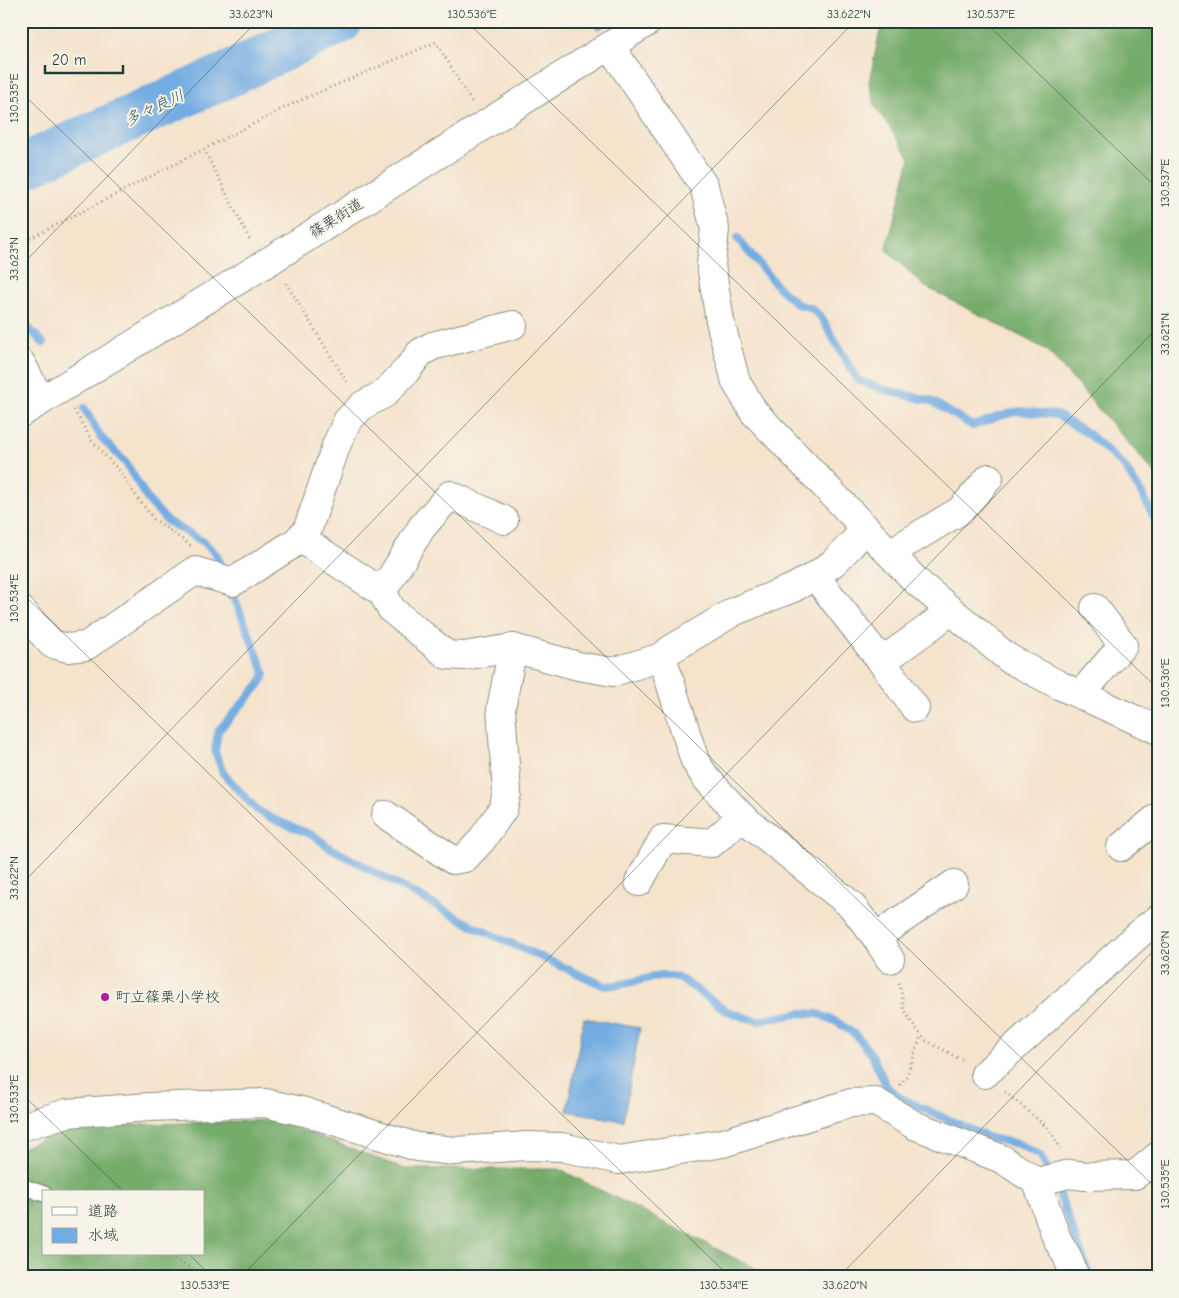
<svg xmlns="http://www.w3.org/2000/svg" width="1179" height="1298" viewBox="0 0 1179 1298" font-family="'Comic Neue','Klee One',sans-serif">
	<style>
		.forest { fill: #74ac6b; stroke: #4a7450; fill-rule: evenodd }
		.water { fill: #72ace2; stroke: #48748b }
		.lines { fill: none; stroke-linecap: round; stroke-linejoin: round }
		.stream { stroke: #72ace2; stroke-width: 8 }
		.river { stroke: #72ace2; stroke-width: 46 }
		.service-casing { stroke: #8a9080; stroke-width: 18 }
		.minor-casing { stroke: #8a9080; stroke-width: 30 }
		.secondary-casing { stroke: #8a9080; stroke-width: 30 }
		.primary-casing { stroke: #8a9080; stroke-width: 30 }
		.path { stroke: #8a9080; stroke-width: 3; stroke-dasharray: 1 4; stroke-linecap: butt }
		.service { stroke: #fff; stroke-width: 15 }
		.minor { stroke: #fff; stroke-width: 28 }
		.secondary { stroke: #fff; stroke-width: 28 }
		.primary { stroke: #fff; stroke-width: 28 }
		.ticks { fill: none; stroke: #1f3d34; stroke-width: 1; stroke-opacity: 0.45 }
		.poi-dot { fill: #b5179e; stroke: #f7f3e8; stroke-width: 2 }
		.labels { text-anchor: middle; stroke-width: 4; stroke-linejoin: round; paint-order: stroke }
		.street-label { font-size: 15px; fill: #1f3d34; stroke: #f7f3e8 }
		.poi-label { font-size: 15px; fill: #1f3d34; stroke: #f7f3e8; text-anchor: start }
		.water-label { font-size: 16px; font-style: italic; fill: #345960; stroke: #f7f3e8 }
		.neatline { fill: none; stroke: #1f3d34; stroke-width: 2 }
		.ticks-label { font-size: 12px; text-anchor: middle; fill: #1f3d34 }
	</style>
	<rect width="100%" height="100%" fill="#f7f3e8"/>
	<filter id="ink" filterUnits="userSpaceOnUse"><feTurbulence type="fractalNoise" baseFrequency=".02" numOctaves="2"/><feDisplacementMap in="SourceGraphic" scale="10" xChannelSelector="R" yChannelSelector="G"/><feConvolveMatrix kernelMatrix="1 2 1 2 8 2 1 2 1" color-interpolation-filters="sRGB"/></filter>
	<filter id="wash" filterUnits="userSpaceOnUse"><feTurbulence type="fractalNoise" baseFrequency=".0096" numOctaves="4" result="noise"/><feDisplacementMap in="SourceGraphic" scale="20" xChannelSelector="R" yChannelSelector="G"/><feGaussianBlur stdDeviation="1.12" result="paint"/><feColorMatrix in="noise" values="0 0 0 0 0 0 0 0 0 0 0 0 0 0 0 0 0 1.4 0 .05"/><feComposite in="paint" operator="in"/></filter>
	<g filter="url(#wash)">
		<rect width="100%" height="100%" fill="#f5e3cc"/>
		<g class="forest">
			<path d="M884 21H1158V477L1047 350 924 286 886 250 910 158 875 106 869 83 879 35Z"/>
			<path d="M275 1120 405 1169H559L772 1277H21V1148L57 1133 92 1126ZM44 1192H204V1254H44Z"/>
		</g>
		<path class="water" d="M584 1018 640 1028 623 1121 567 1111Z"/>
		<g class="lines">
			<g class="stream">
				<path d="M597 21 599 26"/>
				<path d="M737 238 778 287 797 304 811 308 821 317 857 379 881 389 931 401 973 426 997 417 1019 411 1057 415 1090 435 1124 466 1143 496 1158 525"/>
				<path d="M21 325H26L43 343"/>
				<path d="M84 408 101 437 126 463 148 500 167 521 204 542 217 555 223 572"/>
				<path d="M230 587 265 674 260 684 218 731 215 751 223 773 257 810 275 820 315 836 327 846 475 927 605 986 618 985 659 976H673L684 981 727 1011 747 1018 758 1021 802 1013 818 1014 837 1022 856 1035 872 1055 887 1087 902 1099 989 1138 1019 1144 1040 1155 1058 1190 1090 1277"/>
			</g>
			<path class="river" d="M21 167 232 73 340 21"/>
		</g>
	</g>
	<g filter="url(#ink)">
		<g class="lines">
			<defs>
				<path id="service" d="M21 1186 44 1194"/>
				<g id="minor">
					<path d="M610 46 704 186 715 229 711 265 720 321 736 382 754 412 917 582 1008 658 1061 686 1158 730"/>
					<path d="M866 528 850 546 833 563 815 576 793 588 735 611 670 650 662 657 695 761 706 778 741 816 851 905 876 937 954 884"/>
					<path d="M300 538 382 592 422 527 450 495 504 520"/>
					<path d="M890 553 961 510 989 478"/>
					<path d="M815 576 882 662C904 644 929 630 950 610"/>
					<path d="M382 592 392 610 447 655 464 656 513 648 578 666 613 672 662 657"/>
					<path d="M21 610 52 644 68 648 86 646 195 571 233 582 296 542 307 531 336 446 347 421 363 405 384 394 406 371 420 353 432 346 513 325"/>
					<path d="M882 662 915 708"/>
					<path d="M1081 694 1123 645 1095 608"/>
					<path d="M386 815 453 860 465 858 481 841 503 809 507 793 501 708 513 648"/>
					<path d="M1121 847 1158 817"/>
					<path d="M639 882 663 839 712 843 727 830 741 816"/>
					<path d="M876 937 890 959"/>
					<path d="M985 1074 1147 927 1158 919"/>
					<path d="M21 1127 67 1113 150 1107 265 1103 305 1112 417 1147 455 1151 526 1146 562 1147 619 1160 723 1143 851 1103 876 1102 914 1125 1002 1159 1037 1182 1057 1239 1067 1256 1075 1277"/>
					<path d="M1037 1182 1069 1174 1085 1176 1135 1175 1158 1156"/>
				</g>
				<path id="secondary" d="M21 413 263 265 649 21"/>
				<path id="primary" d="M21 363 41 401"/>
			</defs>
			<use href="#service" class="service-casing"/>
			<use href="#minor" class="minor-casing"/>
			<use href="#secondary" class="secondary-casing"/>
			<use href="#primary" class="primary-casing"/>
			<g class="path">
				<path d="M204 149 251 242"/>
				<path d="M21 243 292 104 436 42 472 103"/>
				<path d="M286 283 348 384"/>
				<path d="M74 410 92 441 121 473 138 499 154 519 191 546"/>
				<path d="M899 983 901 990 904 1010 912 1023 925 1040 964 1061"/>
				<path d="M900 1085 907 1075 921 1036"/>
				<path d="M1005 1092 1049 1129 1061 1149"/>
				<path d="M166 1254 206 1277"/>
			</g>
			<use href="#service" class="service"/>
			<use href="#minor" class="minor"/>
			<use href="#secondary" class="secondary"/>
			<use href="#primary" class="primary"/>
		</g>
	</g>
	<path class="ticks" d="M466 21 1158 689M984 21 1158 189M21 92 1158 1190M21 266 257 21M21 592 730 1277M21 885 855 21M21 1093 124 1192M189 1254 212 1277M241 1277 1158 327M839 1277 1158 946"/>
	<circle class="poi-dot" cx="105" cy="997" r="5"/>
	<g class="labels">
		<g class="street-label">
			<text transform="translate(336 218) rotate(-32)" y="5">篠栗街道</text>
		</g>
		<g class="poi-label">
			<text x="115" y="1002">町立篠栗小学校</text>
		</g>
		<g class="water-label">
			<text transform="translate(154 107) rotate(-25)" y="6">多々良川</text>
		</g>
	</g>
	<rect width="1179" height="1298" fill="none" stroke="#f7f3e8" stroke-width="55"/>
	<rect x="42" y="1190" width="162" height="65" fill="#f7f3e8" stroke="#a1aaa0"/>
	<rect x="52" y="1207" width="25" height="8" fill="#ffffff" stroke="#a1aaa0"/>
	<text x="88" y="1216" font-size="15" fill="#1f3d34">道路</text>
	<rect x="52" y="1228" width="25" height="15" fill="#72ace2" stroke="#a1aaa0"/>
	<text x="88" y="1240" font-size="15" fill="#1f3d34">水域</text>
	<path d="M45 65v8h78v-8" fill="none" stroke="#1f3d34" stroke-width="2.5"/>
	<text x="52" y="65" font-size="15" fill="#1f3d34" stroke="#f7f3e8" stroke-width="4" paint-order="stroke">20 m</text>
	<rect x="28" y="28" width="1124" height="1242" class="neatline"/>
	<g class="ticks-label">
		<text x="251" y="18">33.623°N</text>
		<text x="472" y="18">130.536°E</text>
		<text x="849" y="18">33.622°N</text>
		<text x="991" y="18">130.537°E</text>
		<text transform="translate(14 98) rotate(-90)" y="4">130.535°E</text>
		<text transform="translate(1165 183) rotate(-90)" y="4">130.537°E</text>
		<text transform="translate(14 259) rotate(-90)" y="4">33.623°N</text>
		<text transform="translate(1165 334) rotate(-90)" y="4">33.621°N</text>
		<text transform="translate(14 598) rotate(-90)" y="4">130.534°E</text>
		<text transform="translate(1165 683) rotate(-90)" y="4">130.536°E</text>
		<text transform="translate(14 878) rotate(-90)" y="4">33.622°N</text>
		<text transform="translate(1165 953) rotate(-90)" y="4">33.620°N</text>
		<text transform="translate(14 1099) rotate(-90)" y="4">130.533°E</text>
		<text transform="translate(1165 1184) rotate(-90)" y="4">130.535°E</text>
		<text x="205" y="1289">130.533°E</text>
		<text x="724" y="1289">130.534°E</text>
		<text x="845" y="1289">33.620°N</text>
	</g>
</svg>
